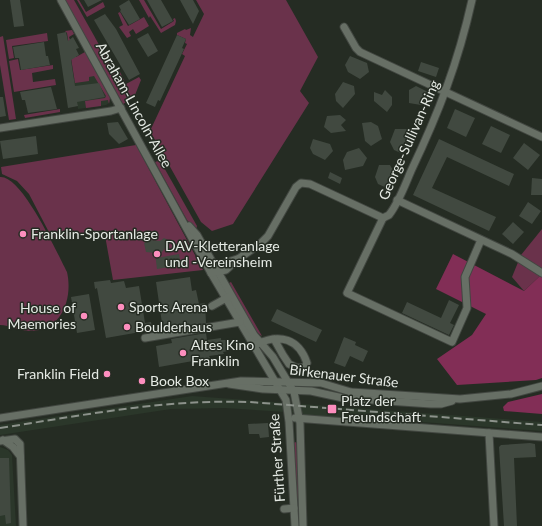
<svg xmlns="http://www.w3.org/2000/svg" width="542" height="526" viewBox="0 0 542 526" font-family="Lato,sans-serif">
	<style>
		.built { fill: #2b372a }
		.green { fill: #6a324b }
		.forest { fill: #822e56 }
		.building { fill: #414940 }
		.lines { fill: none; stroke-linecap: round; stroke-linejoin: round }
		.minor-casing { stroke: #424741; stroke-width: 9 }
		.minor { stroke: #676f65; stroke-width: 7 }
		.rail { stroke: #8c928b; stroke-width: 2; stroke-dasharray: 8 4; stroke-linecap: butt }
		.poi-dot { fill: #fd8ebe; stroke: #252c23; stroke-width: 1.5 }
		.labels { text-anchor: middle; stroke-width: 3; stroke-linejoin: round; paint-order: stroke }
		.street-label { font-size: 14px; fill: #e5eae4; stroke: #252c23 }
		.poi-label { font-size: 14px; fill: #e5eae4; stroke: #252c23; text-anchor: start }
	</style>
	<rect width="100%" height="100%" fill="#252c23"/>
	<g class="built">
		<path d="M85 52 110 102 106 105 78 109 73 79H75Z"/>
		<path d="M192 396 542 422V431L395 420 330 417 304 415 302 413 225 408 171 409 0 435V425Z"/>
		<path d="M0 447 8 450 12 455 16 526H0Z"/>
	</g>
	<g class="green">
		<path d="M65 0H74L130 100 123 104Z"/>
		<path d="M77 0H79L86 12 103 2 105 7 87 17Z"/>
		<path d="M139 0H144L161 29 174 21 173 19 175 18 176 21 175 25 161 33 150 16 149 18Z"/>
		<path d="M196 0H286L318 57 300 91 309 103 233 224 212 231 201 222 150 131 185 56 182 54 187 44 185 43 186 39 177 35V33L185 29 186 30 191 28 190 35 193 37 192 39 204 14Z"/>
		<path d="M120 12 128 26 144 17 149 26 136 34 133 29 129 32 131 36 127 38 119 27 123 25 118 13Z"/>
		<path d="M72 30 74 34 69 37 76 57 85 52 110 98 109 104 108 100 101 101V106L86 108 85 101 105 98 106 96 94 76 89 77V81L75 83 67 33 65 31Z"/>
		<path d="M47 33 48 41 12 46 14 58 9 59 6 40Z"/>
		<path d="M3 36 16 119 9 120 0 65V37Z"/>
		<path d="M18 59 20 70 53 65V69L32 73 33 82 55 79 56 85 14 92 9 61Z"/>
		<path d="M120 72 126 84 139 77 141 80 135 95 130 96 118 73Z"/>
		<path d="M60 109V112L25 118 24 115Z"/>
		<path d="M136 145 203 270 113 280 104 230 52 238 29 194 17 181 2 174 1 167Z"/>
		<path d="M158 161 162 164 197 226 196 230 187 220 155 162Z"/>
		<path d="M0 177C22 175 57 253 67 272 73 298 62 331 30 331 19 331 10 325 0 325Z"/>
		<path d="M542 229V274L524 291 512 277 521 255Z"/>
		<path d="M231 282 262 336C252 332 235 294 229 283Z"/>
		<path d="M295 442 297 443 301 526H297L293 444Z"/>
	</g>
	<g class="forest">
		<path d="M453 254 524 291 542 274V378L536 380 457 385 437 359 472 335 486 314 436 289Z"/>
		<path d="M542 394V414L504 411 503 407 508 402Z"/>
	</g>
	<g class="building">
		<path d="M10 0H20L24 26 14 27Z"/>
		<path d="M84 0H102L88 7Z"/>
		<path d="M129 0 140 19 129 25 120 11 121 10 119 6Z"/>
		<path d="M147 0H161L173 21 162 27Z"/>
		<path d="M180 0H193L199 11 193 24Z"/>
		<path d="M105 14 116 29 140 74 129 80 94 20Z"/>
		<path d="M66 32 68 41 73 37 79 48 76 49 79 55 71 60 75 86 99 83 105 97 77 102 78 106 68 108 57 34Z"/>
		<path d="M148 33 158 51 148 57 137 39Z"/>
		<path d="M177 35 186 39 182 48 184 49 160 101 158 100 155 107 146 103Z"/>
		<path d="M44 42 46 56H48L50 65 21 70 19 58H15L13 47Z"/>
		<path d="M350 56 367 63 369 72 360 79 348 72 345 65Z"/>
		<path d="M421 62 439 68 436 77 418 71Z"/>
		<path d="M343 82 354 86 355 94 343 108 336 101 335 94Z"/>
		<path d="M416 86 432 94 428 102 421 105 409 103V90Z"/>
		<path d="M51 87 57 109 28 113 25 100H22L20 92Z"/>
		<path d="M385 90 392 97V105L387 112 374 101V92L382 95Z"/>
		<path d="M0 97H3L6 116 0 117Z"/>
		<path d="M455 109 475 118 466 137 447 128Z"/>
		<path d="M340 115 346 120 341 125 346 131 331 133 324 127 327 116Z"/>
		<path d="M118 122 128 139 119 144 109 134 107 123Z"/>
		<path d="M371 122 378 126 382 139 371 146 365 141 362 123Z"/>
		<path d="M491 126 510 135 501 153 482 144Z"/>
		<path d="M395 129H408L411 137 403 154 394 150 390 142Z"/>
		<path d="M36 136 38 154 3 159 0 141Z"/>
		<path d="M313 139 330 144 333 151 325 160 313 154 310 148Z"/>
		<path d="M439 139 514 174 509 186 447 157 432 188 496 217 489 231 413 195Z"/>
		<path d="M524 143 540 155 528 170 513 158Z"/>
		<path d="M359 148 367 158 363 166 345 170 343 160 347 152Z"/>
		<path d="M379 165H390L394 172 387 188 378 184 375 177Z"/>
		<path d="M330 172 342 178 340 184 328 178Z"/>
		<path d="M532 178 542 179V195H531Z"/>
		<path d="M528 202 541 211 532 224 519 216Z"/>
		<path d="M513 222 524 232 513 244 502 234Z"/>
		<path d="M164 238 168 240 166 247 157 258 179 254 181 265 157 269 155 253 146 252 144 243 151 240 160 241Z"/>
		<path d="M190 277 192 291 196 290 199 304 205 303 206 323 163 330 156 282Z"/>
		<path d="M110 280 111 283 124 281 126 288 139 286 145 323 151 322 152 327 146 328V331L106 338 97 288 95 289 94 282Z"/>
		<path d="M89 294 95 330 77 333 71 297Z"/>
		<path d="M449 300 459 305 450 323 454 325 449 335 402 313 407 302 441 318Z"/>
		<path d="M277 309 322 330 316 342 271 321Z"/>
		<path d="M206 333 207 340 221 338V340H226L228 351 223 352 224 354 209 356 210 358 159 367 156 346 172 343 171 339Z"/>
		<path d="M344 337 356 342 355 345 368 351 363 362 350 356 345 367 334 363Z"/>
		<path d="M268 423 269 437 260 438 259 434H249L248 424Z"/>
		<path d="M530 443 535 444 536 457 514 458 517 526H504L499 447 501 445Z"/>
		<path d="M0 458H9L11 523 6 524 5 515 0 516Z"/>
	</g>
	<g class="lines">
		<defs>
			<g id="minor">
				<path d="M61 0 211 273 286 400 289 422 295 526"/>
				<path d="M344 27 356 48 360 52 542 137"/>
				<path d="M0 128 111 111 121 108"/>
				<path d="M397 200 512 254 542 273"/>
				<path d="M383 218 347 293 452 342 467 308 465 277 481 240"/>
				<path d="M189 226 197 235 254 335 273 357 294 392 300 423 303 526"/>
				<path d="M213 271 222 264 237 259"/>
				<path d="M211 273 226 270 238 259 260 244 268 236 296 187 301 183 310 184 383 218 389 215C399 202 405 185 411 171 439 112 458 63 472 0"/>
				<path d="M212 306 230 296"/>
				<path d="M145 338 240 322"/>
				<path d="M257 344C280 333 299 339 307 363L305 367 297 368 289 364 283 355 274 339"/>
				<path d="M229 384 263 389 311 391 343 398 431 404H441L452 401"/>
				<path d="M0 418 241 381 321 383 351 392 460 399 511 394 542 386"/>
				<path d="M295 418 542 437"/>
				<path d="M489 433 494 526"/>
				<path d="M3 440 13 447 20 456"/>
				<path d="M0 441 15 439 20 444 23 526"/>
				<path d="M284 509 294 508"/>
			</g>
		</defs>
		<use href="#minor" class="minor-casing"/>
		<use href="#minor" class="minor"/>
		<path class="rail" d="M0 428C85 415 164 399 250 402L542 425"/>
	</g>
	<g class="poi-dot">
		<circle cx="23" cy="234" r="4"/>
		<circle cx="157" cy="254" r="4"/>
		<circle cx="121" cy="307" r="4"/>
		<circle cx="84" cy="316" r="4"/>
		<circle cx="127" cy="327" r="4"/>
		<circle cx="183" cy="353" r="4"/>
		<circle cx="107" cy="374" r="4"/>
		<circle cx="142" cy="381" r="4"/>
		<rect x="327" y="404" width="10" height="10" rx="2"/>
	</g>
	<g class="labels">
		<g class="street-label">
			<text transform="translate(134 105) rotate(61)" y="5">Abraham-Lincoln-Allee</text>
			<text transform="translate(409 140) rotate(-66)" y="5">George-Sullivan-Ring</text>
			<text transform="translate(344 376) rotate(7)" y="5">Birkenauer Straße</text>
			<text transform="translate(277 458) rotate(-94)" y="5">Fürther Straße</text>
		</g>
		<g class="poi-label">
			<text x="31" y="239">Franklin-Sportanlage</text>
			<text x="165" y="251">DAV-Kletteranlage<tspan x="165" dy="16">und -Vereinsheim</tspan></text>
			<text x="129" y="312">Sports Arena</text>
			<text x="76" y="313" text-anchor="end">House of<tspan x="76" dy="16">Maemories</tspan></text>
			<text x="135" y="332">Boulderhaus</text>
			<text x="191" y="350">Altes Kino<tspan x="191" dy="16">Franklin</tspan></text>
			<text x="99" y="379" text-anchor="end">Franklin Field</text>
			<text x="150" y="386">Book Box</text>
			<text x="341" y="406">Platz der<tspan x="341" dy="16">Freundschaft</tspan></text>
		</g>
	</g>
</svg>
